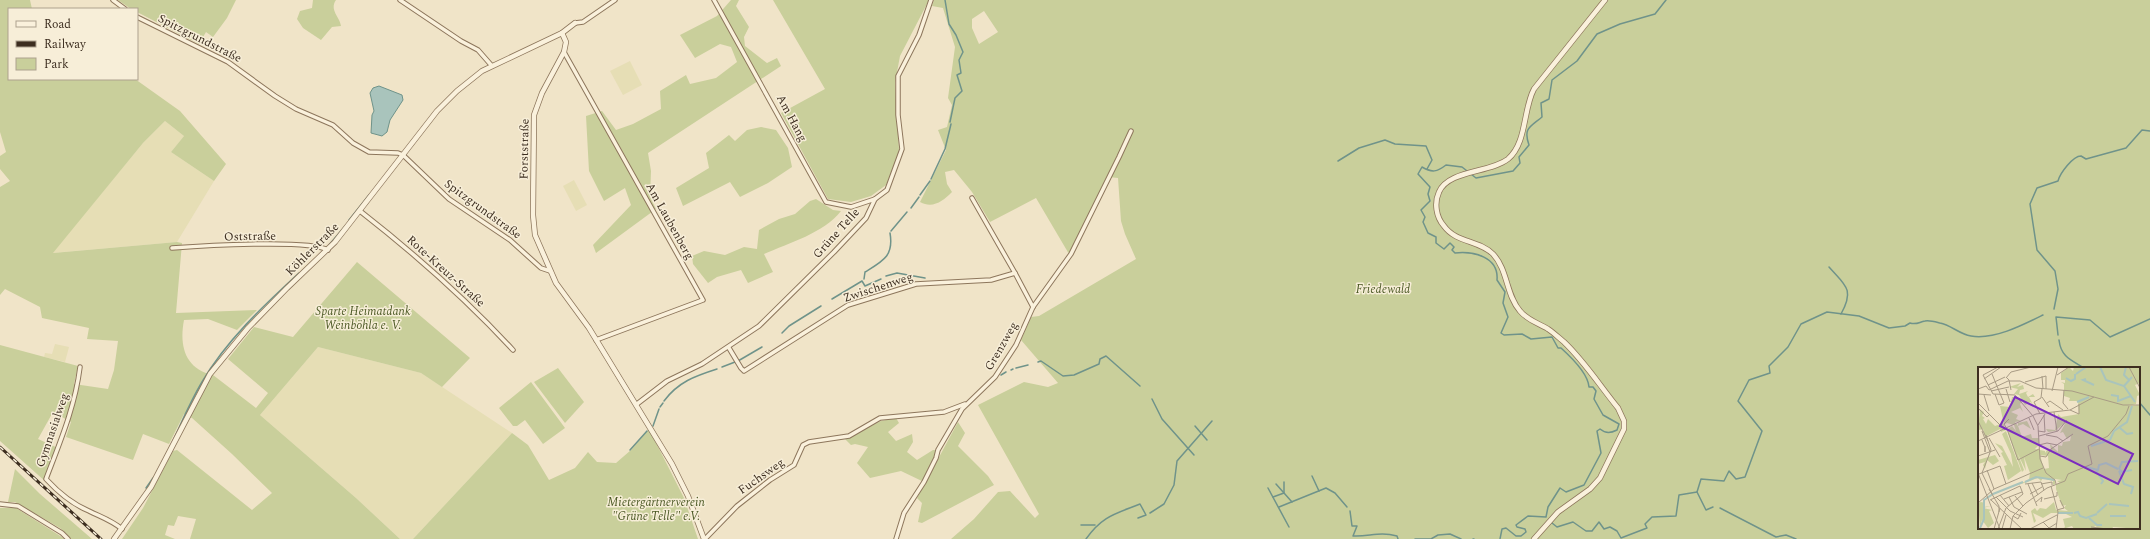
<svg xmlns="http://www.w3.org/2000/svg" width="2150" height="539" viewBox="0 0 2150 539" font-family="Spectral,serif">
	<style>
		.farmland { fill: #e6deb5 }
		.green { fill: #c9cf9b; fill-rule: evenodd }
		.water { fill: #a9c4bc; stroke: #6f938a }
		.lines { fill: none; stroke-linecap: round; stroke-linejoin: round }
		.stream { stroke: #6f938a; stroke-width: 1.5 }
		.minor-casing { stroke: #8d765c; stroke-width: 5.5 }
		.tertiary-casing { stroke: #8d765c; stroke-width: 6 }
		.minor { stroke: #faf1dc; stroke-width: 3.5 }
		.tertiary { stroke: #faf1dc; stroke-width: 4.5 }
		.rail-casing { stroke: #3d2e20; stroke-width: 3 }
		.rail { stroke: #f7eed8; stroke-width: 1.5; stroke-dasharray: 4.5; stroke-linecap: butt }
		.labels { text-anchor: middle; stroke-width: 3; stroke-linejoin: round; paint-order: stroke }
		.street-label { font-size: 12px; fill: #3d2e20; stroke: #f7eed8 }
		.park-label { font-size: 12px; font-style: italic; fill: #4d5a26; stroke: #f7eed8 }
		.inset-river { fill: none; stroke: #a9c4bc; stroke-width: 2 }
		.inset-road { fill: none; stroke: #a89b85; stroke-width: 1 }
		.view { fill: #7b2cbf; fill-opacity: 0.15; stroke: #7b2cbf; stroke-width: 2 }
		.inset-edge { fill: none; stroke: #3d2e20; stroke-width: 2 }
	</style>
	<rect width="100%" height="100%" fill="#f0e4c8"/>
	<g class="farmland">
		<path d="M630 61 642 85 623 95 610 71Z"/>
		<path d="M165 121 184 136 171 152 214 181 177 242 52 253 143 143Z"/>
		<path d="M574 180 587 205 576 211 563 186Z"/>
		<path d="M55 344 69 347 65 362 44 357 45 353 52 354Z"/>
		<path d="M318 347 421 373 512 433 413 539H400L356 498 260 415Z"/>
	</g>
	<g class="green">
		<path d="M0 0H30L32 9H9V79H135L180 111 226 164 214 181 171 152 184 136 165 121 143 143 53 253 177 242 182 243 176 313 257 310 237 330 208 319 184 320C179 346 185 369 213 375L256 408 268 393 228 359 254 327 293 337 357 262 470 358 442 387 421 373 318 347 260 415 356 498 400 539H190L196 519 178 516 174 526 168 525 165 535 175 539H122L143 508 173 451 177 450 252 510 272 493 232 454 192 418 184 414 169 444 143 434 133 460 66 437 71 422 53 412 38 439 60 449 46 482 0 441V345L78 366 74 384 108 389 114 370 118 341 87 339 89 328 42 318 40 307 5 289 0 295V187L10 181 0 169V156L6 152 0 132Z"/>
		<path d="M118 0H236L227 18 213 37 206 32 199 44 137 12V9H131Z"/>
		<path d="M313 0H336C329 10 340 17 341 26L332 27 321 40 303 28 297 19 300 11 312 8Z"/>
		<path d="M731 0H739L736 6 749 27 744 37 745 46 767 63 777 58 781 66 648 153 651 171 650 197 656 209 596 253 593 245 631 205 625 188 604 201 589 171 586 116 602 111 616 130 633 124 661 109 660 91 686 75 690 84 716 78 737 62 731 47 720 44 695 58 680 35 717 16Z"/>
		<path d="M773 0H929L900 56 895 83 899 149 897 160 886 185 871 196 851 202 828 199 781 113 825 89Z"/>
		<path d="M934 0H2150V539H951L974 519 998 492 1010 491 1035 518 1039 514 978 405 1024 382 1048 387 1058 383 1021 340 1031 317 1039 316 1136 259 1125 234 1121 221 1118 178 1108 177 1069 254 1036 198 990 222 972 192 954 170 945 172 947 184 952 192C943 201 933 209 920 202L946 150 938 130 947 127 952 105 948 98 955 47 943 8 932 6ZM984 11 998 32 979 44 972 28V19ZM1979 368H2139V528H1979Z"/>
		<path d="M761 127 776 130 788 148 792 167 768 183 740 197 730 182 683 206 676 188 709 168 706 153 729 135 735 141 747 130Z"/>
		<path d="M816 199 833 210 841 211C824 233 789 243 764 254L773 272 748 283 741 270 717 277 708 283 693 264 692 256 704 251 725 255 744 247 757 249 759 230 779 219 795 214 810 201Z"/>
		<path d="M558 368 584 402 565 423 534 382Z"/>
		<path d="M531 382 565 428 543 444 525 420 517 426H513L499 408Z"/>
		<path d="M896 418 899 423 888 432 896 441 912 434 913 442 907 452 917 460 933 450H938L924 482 901 471 870 478 857 463 868 447 855 444 851 445 845 439 881 421Z"/>
		<path d="M958 422 965 433 958 446 988 476 994 485 922 523 918 522 922 503 917 498Z"/>
		<path d="M649 429 684 498 698 539H413L512 433 528 445 549 480 575 468 588 452 597 462 616 463 631 450Z"/>
		<path d="M15 469 40 494 92 539H71L60 528 15 502H8Z"/>
		<path d="M0 508H16L65 539H0Z"/>
	</g>
	<path class="water" d="M379 86 402 95 403 100 390 120 387 132 382 136 371 133 372 115 374 111 370 93 373 88Z"/>
	<g class="lines">
		<g class="stream">
			<path d="M945 0 949 24 956 35 963 52 959 60 961 73 957 75 962 91 955 98 950 122"/>
			<path d="M1338 161 1359 148 1385 140 1395 144 1426 146 1432 160 1427 169"/>
			<path d="M931 179 945 149 951 124"/>
			<path d="M920 195 930 181"/>
			<path d="M911 208 919 197"/>
			<path d="M349 220 369 195"/>
			<path d="M891 231 907 212"/>
			<path d="M329 245 346 225"/>
			<path d="M1829 267C1845 285 1855 289 1841 314"/>
			<path d="M886 276 897 273 925 278"/>
			<path d="M864 279 865 272C883 261 894 256 890 233"/>
			<path d="M832 299 862 281 865 286 881 279"/>
			<path d="M2054 309 2058 289 2055 271 2037 250 2030 204 2037 188 2058 181C2060 173 2073 156 2081 156L2086 159 2126 148 2142 130 2150 131"/>
			<path d="M782 333 789 326 821 306"/>
			<path d="M2058 335 2056 317 2090 320 2110 337 2150 319"/>
			<path d="M2059 340C2061 357 2071 360 2084 368"/>
			<path d="M738 361 762 347"/>
			<path d="M1038 362 1041 361 1063 376 1074 375 1099 364 1100 359 1106 356 1140 386"/>
			<path d="M722 367 735 362"/>
			<path d="M1016 368 1028 365"/>
			<path d="M1011 370 1013 369"/>
			<path d="M1001 375 1006 372"/>
			<path d="M1152 399 1162 419 1194 455"/>
			<path d="M664 401C678 382 695 376 717 369"/>
			<path d="M2139 402 2150 415"/>
			<path d="M660 407 663 403"/>
			<path d="M653 426 659 409"/>
			<path d="M1195 426 1207 440"/>
			<path d="M171 445C181 424 190 402 202 382 226 341 264 305 299 273"/>
			<path d="M630 450 647 431"/>
			<path d="M1312 476 1319 491"/>
			<path d="M1276 484 1292 502"/>
			<path d="M146 488 153 478"/>
			<path d="M1268 488 1289 527"/>
			<path d="M1697 492 1706 510 1713 507"/>
			<path d="M1273 497 1284 493V482"/>
			<path d="M1279 507 1326 488 1335 493 1347 507"/>
			<path d="M1720 508 1776 537 1786 535 1796 539"/>
			<path d="M1350 511 1352 526H1357L1353 536C1369 537 1379 531 1397 536L1398 539"/>
			<path d="M1150 513 1164 504 1174 485 1177 461 1212 421"/>
			<path d="M1552 523 1557 527 1573 522 1586 531H1592L1599 522 1604 529 1610 527 1617 531 1621 538 1647 528 1645 524 1652 517 1676 516 1679 495 1697 492 1701 479 1724 481 1729 471 1736 479 1745 477 1762 431 1738 401 1749 380 1770 373 1769 366 1788 347 1801 324 1827 312 1859 316 1889 328 1905 326 1910 323C1917 325 1919 322 1925 321 1929 320 1936 322 1940 323 1951 325 1959 334 1971 336 1994 340 2023 325 2043 315"/>
			<path d="M1081 525H1095"/>
			<path d="M1086 539C1102 516 1115 514 1140 504L1146 515 1138 518"/>
			<path d="M1415 539H1431L1438 535 1450 534 1461 539"/>
			<path d="M1473 539H1474"/>
			<path d="M1500 539 1502 529 1506 528 1516 536H1521L1526 532 1525 529 1517 527 1516 525 1528 516 1546 517 1548 507 1560 488 1566 492 1584 485 1601 453 1597 431 1600 429C1606 434 1611 433 1617 430L1619 424 1603 415 1594 399 1596 391 1593 387H1589C1588 373 1571 357 1561 348H1558L1552 337 1531 339 1522 334 1504 335 1501 333 1508 317 1503 303 1505 292 1497 280C1499 257 1474 251 1455 253L1452 250 1454 247 1450 243 1444 249 1436 243V237L1428 233 1423 222 1425 217 1421 210 1430 201 1428 194 1430 187 1418 174 1422 167C1432 173 1437 172 1446 165L1462 167 1476 178 1513 171 1520 163 1519 157 1529 145C1523 128 1530 127 1542 117L1541 103 1549 99 1552 80 1577 61 1597 34 1620 24 1655 14 1666 0"/>
		</g>
		<defs>
			<g id="minor">
				<path d="M113 0 125 9"/>
				<path d="M400 0 461 41 478 50 492 66"/>
				<path d="M714 0 826 202 851 207 875 199"/>
				<path d="M137 17 228 62 275 96 296 109 333 125 353 143 369 152 398 153 403 155 449 199 510 240 541 268 550 271"/>
				<path d="M575 23 583 22 615 0"/>
				<path d="M564 52 703 300 596 340"/>
				<path d="M972 198 1015 273"/>
				<path d="M360 211C415 254 466 299 513 350"/>
				<path d="M172 248C199 246 309 239 328 250"/>
				<path d="M729 348 741 368 744 371 848 305 916 284 991 280 1015 273 1033 307"/>
				<path d="M80 367C75 407 60 442 46 479 58 492 72 504 89 511 101 517 111 520 122 529"/>
				<path d="M637 404 667 381 702 364 759 326 834 252 866 218 875 199 887 190 902 149 898 115V76L919 35 931 0"/>
				<path d="M0 504 18 506 62 533 68 539"/>
				<path d="M705 539 737 506 770 480 794 465 803 445 809 442 849 436 880 418 944 412 965 404"/>
				<path d="M896 539 904 513 924 482 936 458 938 450 962 409 995 377 1016 345 1033 307 1071 254 1119 157 1131 131"/>
			</g>
			<g id="tertiary">
				<path d="M562 33 566 42 564 52 542 93 534 115 533 215 535 235 556 283 589 328 672 464 688 496 704 539"/>
				<path d="M114 539 151 487 210 374 248 328 287 288 335 242 437 111 457 91 482 71 562 33 575 23"/>
				<path d="M1534 539 1558 512 1590 489 1600 478 1624 429V421L1618 408C1600 386 1585 362 1564 342 1559 338 1554 333 1548 329 1538 323 1527 320 1520 311 1506 295 1508 270 1493 254 1479 240 1456 243 1444 226 1436 217 1434 203 1439 192 1448 170 1490 173 1508 159 1527 143 1523 109 1534 89L1605 0"/>
			</g>
		</defs>
		<use href="#minor" class="minor-casing"/>
		<use href="#tertiary" class="tertiary-casing"/>
		<use href="#minor" class="minor"/>
		<use href="#tertiary" class="tertiary"/>
		<defs>
			<path id="rail" d="M0 447 101 539"/>
		</defs>
		<use href="#rail" class="rail-casing"/>
		<use href="#rail" class="rail"/>
	</g>
	<g class="labels">
		<g class="street-label">
			<text transform="translate(200 38) rotate(27)" y="4">Spitzgrundstraße</text>
			<text transform="translate(792 118) rotate(62)" y="4">Am Hang</text>
			<text transform="translate(524 149) rotate(-89)" y="4">Forststraße</text>
			<text transform="translate(483 209) rotate(36)" y="4">Spitzgrundstraße</text>
			<text transform="translate(670 221) rotate(61)" y="4">Am Laubenberg</text>
			<text transform="translate(836 233) rotate(-48)" y="4">Grüne Telle</text>
			<text transform="translate(250 236) rotate(-1)" y="4">Oststraße</text>
			<text transform="translate(312 249) rotate(-45)" y="4">Köhlerstraße</text>
			<text transform="translate(446 271) rotate(42)" y="4">Rote-Kreuz-Straße</text>
			<text transform="translate(878 287) rotate(-18)" y="4">Zwischenweg</text>
			<text transform="translate(1001 346) rotate(-60)" y="4">Grenzweg</text>
			<text transform="translate(52 430) rotate(-71)" y="4">Gymnasialweg</text>
			<text transform="translate(761 476) rotate(-35)" y="4">Fuchsweg</text>
		</g>
		<g class="park-label">
			<text x="1383" y="293">Friedewald</text>
			<text x="363" y="315">Sparte Heimatdank<tspan x="363" dy="14">Weinböhla e. V.</tspan></text>
			<text x="656" y="506">Mietergärtnerverein<tspan x="656" dy="14">"Grüne Telle" e.V.</tspan></text>
		</g>
	</g>
	<g transform="translate(1978 367)">
		<rect width="162" height="162" fill="#f0e4c8"/>
		<path d="M91 0 95 4 96 0H162V16L157 18 162 28 159 29 158 37 150 39 162 38V162L135 160 134 162H117L119 160 117 159 115 162H96L94 159 85 162 87 160 85 152 94 150 86 146H73L65 151 55 146 58 154 56 156 53 144 57 141 59 144 62 141 68 142 76 135 78 143 90 144 86 141 88 138 84 139 78 122V117L82 116 79 114 84 113 77 112V117L75 118V114L65 111 63 114 60 111 28 122 51 113 52 106 46 90 48 104 39 85 46 103 44 105 29 63 34 59 38 64 36 58 29 56 26 58 22 39 32 40 34 30H39L44 35 42 37 45 45 42 41 33 45 40 48 38 52 43 54 37 55 40 59V56L49 54 53 62 45 57 40 59 44 70 53 67 54 71H61V78L57 82 67 84V86L69 83 78 84 73 83 72 77 80 85V78L84 79 85 75 92 74 93 69 89 72 85 65 82 66 88 55 77 64 70 65 68 62 77 63 80 47 83 50 101 47 100 34H91L92 31 86 29V17L83 15 87 16V13H83V6ZM62 88 70 89 71 101 66 102ZM43 16 39 20 45 18 46 22 42 23 41 27 50 24 48 26 50 30 55 27 57 30H51L55 38V40L53 35 47 38 41 28 36 27 40 22 31 20ZM0 41 6 45 4 49 7 51 5 52 8 57 10 52 17 59 25 56 28 63 23 65 22 62 7 70 5 62 1 63 0 61 2 44ZM28 64 43 104 30 113 26 99 29 98 23 86 25 85 17 76 24 79 35 100 33 87 24 67ZM17 88 21 94 15 98 9 93 7 102 5 98 7 95 0 97V93ZM3 135 7 136 5 140 13 139 5 141 14 143 11 144 16 156 10 161 4 153 2 160 0 136Z" fill="#c9cf9b" fill-rule="evenodd"/>
		<path class="inset-river" d="M122 0 128 13 146 19 157 35M148 0 146 8 151 13M98 7 108 0M88 11 93 14 97 12V7M108 12 105 13 116 18M146 19 154 10M133 28 140 29V34L153 29M99 35 111 30M142 61 149 67 155 66M113 79 132 73 136 64 149 55 154 39M108 100 120 103 121 98 128 96 140 102M141 102 144 95 160 94M141 102 144 105 154 103M118 104 125 114 123 117M141 104 146 117 155 120 153 127M47 115 58 110 77 113M131 137 151 139M80 146H95M96 146 100 145 102 149 108 151 119 147M119 146 129 137M132 149H148M111 151 119 158H124M2 161 6 152V133L15 127 45 115"/>
		<path class="inset-road" d="M59 0H72M151 0 162 21M14 7 26 36 21 38 17 27M5 8 15 27 37 28 55 49 60 59 62 92 68 106 77 113 78 117M5 8 20 0M79 8 91 0M64 9 65 22M28 10 31 13 33 23M28 11 33 5 53 0M6 12 23 0M47 15 68 9V22M10 18 27 10M0 22 8 19 11 23 30 14H42L58 21 94 24 145 38H162M28 22 32 35M86 23 85 36 90 42M13 24 31 20M74 24 80 0M0 27 13 28M6 28 11 44M64 30 71 40M0 36 27 63M69 36 72 34 85 43M0 41 9 50 12 47M92 43 101 47V37M76 45 79 64M62 47 56 35 63 31 64 22M51 51 56 63M0 54 10 74M60 58 67 47M29 62 40 93 61 82M29 62 26 57 31 52M4 64 12 85M60 64 67 65 66 48M8 68 13 83 4 106 14 127M68 68 79 70 85 74M61 69 80 64 89 53M11 71 22 90M4 73 6 78 7 80V85V79M0 74 58 47 92 43 116 30M61 78 69 76 79 78M0 89 17 83M62 89 68 90 73 82 95 67M9 103 16 122M0 106 22 162M1 107 22 99 28 117M54 116 60 128M47 117 63 115 66 123M50 117 59 139M63 117 74 115V118M73 119 80 145 78 162M11 122 21 139V145M52 127 64 120M22 128 31 139M37 129 45 139M18 130 32 144 45 150M31 130 36 140 49 147M26 132 44 125M66 132 79 129V125M12 133 42 119M13 133 44 162M58 135 64 130 63 135M0 136 16 122 65 101M79 143 86 141 82 133M35 149 40 152 43 146M65 155 71 161 79 156M113 160 129 162M16 162 22 141M20 162 28 141 45 127 42 119M24 162 28 148M32 162 35 149 48 136 69 121 87 114 90 107 114 97 110 79 130 69 148 47 151 39M52 162 79 148"/>
		<path class="view" d="M37 30 155 87 140 117 22 59Z"/>
		<rect width="162" height="162" class="inset-edge"/>
	</g>
	<rect x="8" y="8" width="130" height="72" fill="#f7eed8" stroke="#ada18e"/>
	<rect x="16" y="21" width="20" height="6" fill="#faf1dc" stroke="#ada18e"/>
	<text x="44" y="28" font-size="12" fill="#3d2e20">Road</text>
	<rect x="16" y="41" width="20" height="6" fill="#3d2e20" stroke="#ada18e"/>
	<text x="44" y="48" font-size="12" fill="#3d2e20">Railway</text>
	<rect x="16" y="58" width="20" height="12" fill="#c9cf9b" stroke="#ada18e"/>
	<text x="44" y="68" font-size="12" fill="#3d2e20">Park</text>
</svg>
